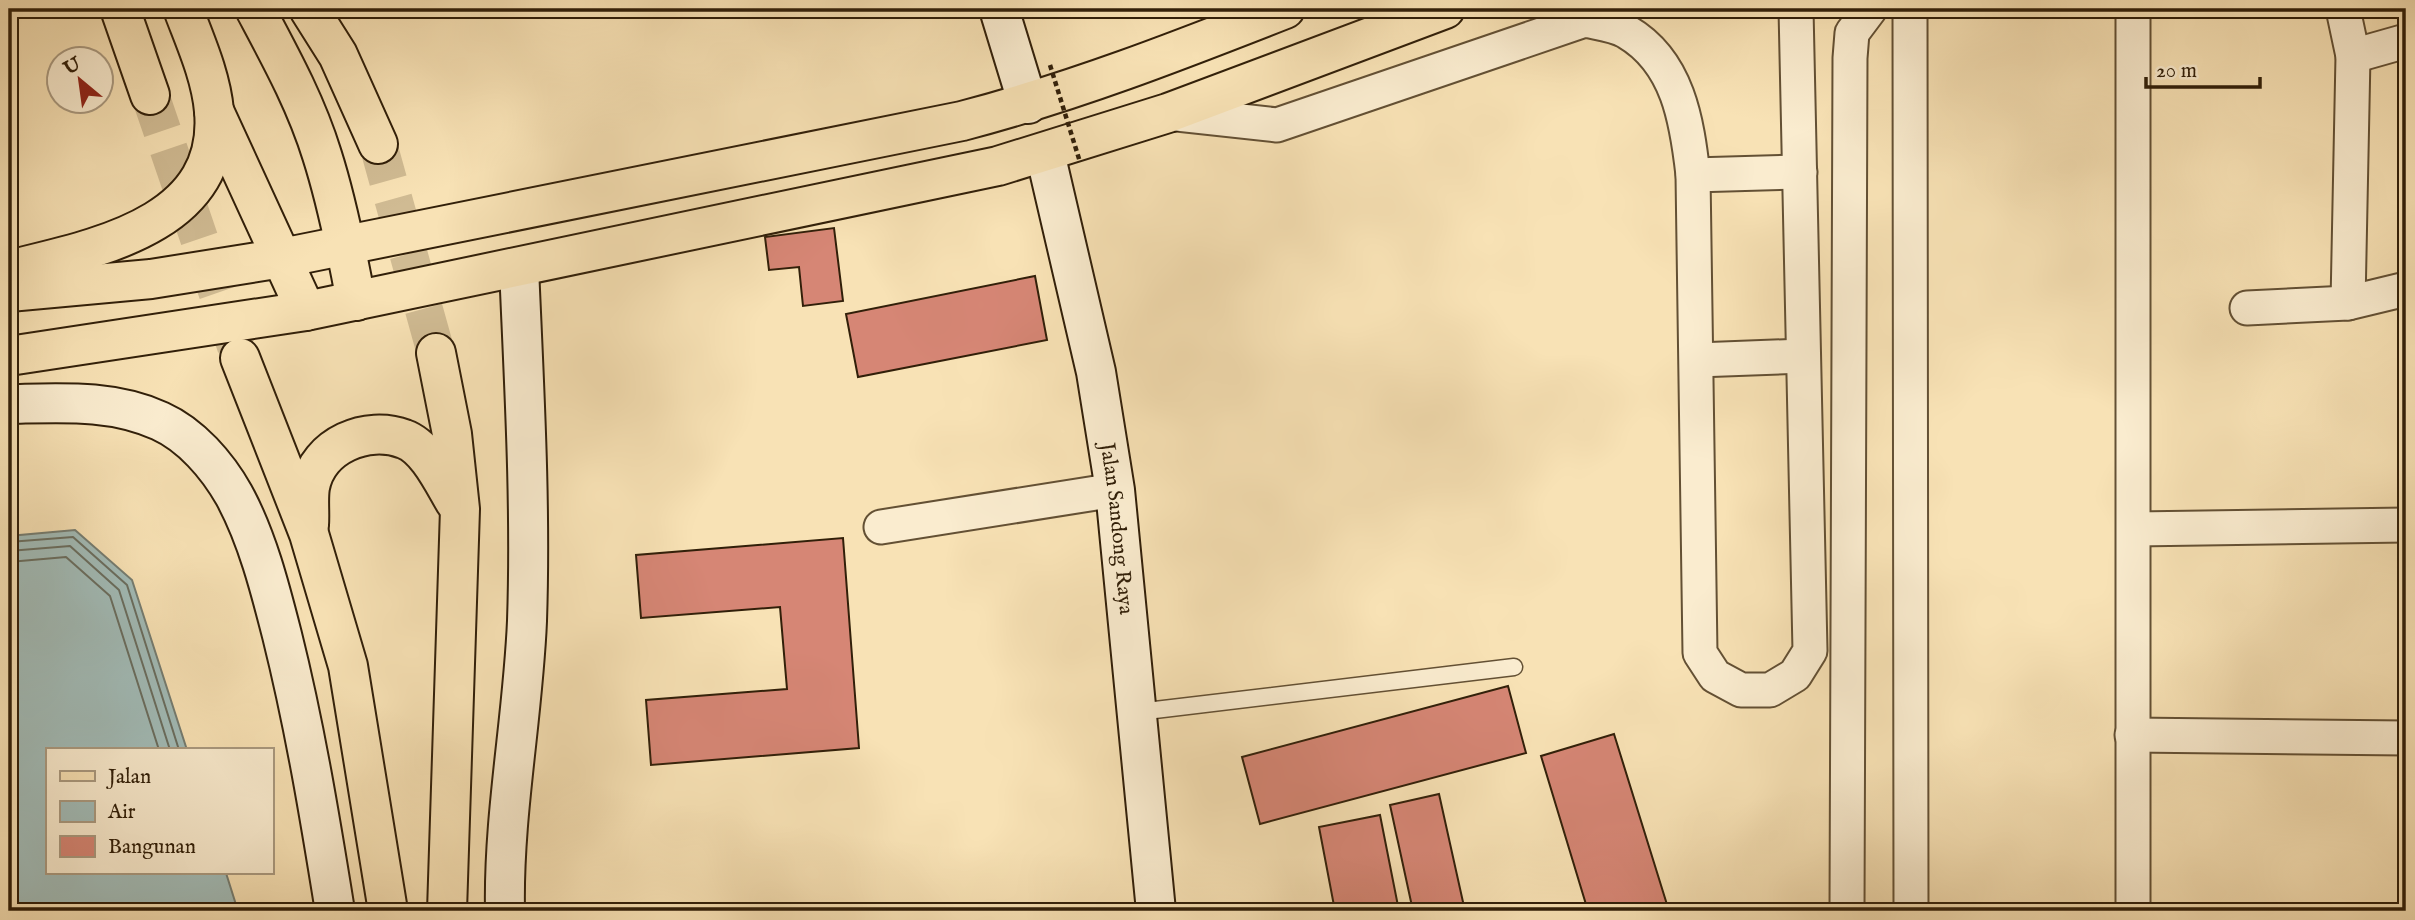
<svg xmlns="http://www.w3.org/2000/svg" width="2415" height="920" viewBox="0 0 2415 920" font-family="'IM FELL English',serif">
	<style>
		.water { fill: #a2bcb8; stroke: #757d72; stroke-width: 2 }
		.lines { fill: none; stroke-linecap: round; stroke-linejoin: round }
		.shore { stroke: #6a6e60; stroke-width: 2 }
		.building { fill: #d68675; stroke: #311f09; stroke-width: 2 }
		.highway-tunnel { stroke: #d0bb93; stroke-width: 38; stroke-dasharray: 38 19; stroke-linecap: butt }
		.lane-casing { stroke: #635034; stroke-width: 19 }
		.street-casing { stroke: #635034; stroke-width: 37 }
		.secondary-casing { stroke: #311f09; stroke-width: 42 }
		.primary-casing { stroke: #311f09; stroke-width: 42 }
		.highway-casing { stroke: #311f09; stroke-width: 42 }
		.lane { stroke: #faeccf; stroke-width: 16 }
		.street { stroke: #faeccf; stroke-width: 33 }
		.secondary { stroke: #faeccf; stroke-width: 38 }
		.primary { stroke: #f8e2b5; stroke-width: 38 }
		.highway { stroke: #f8e2b5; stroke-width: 38 }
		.path-bridge { stroke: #311f09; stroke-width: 4.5; stroke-dasharray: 5 3.5; stroke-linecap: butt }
		.labels { text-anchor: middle; stroke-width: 5; stroke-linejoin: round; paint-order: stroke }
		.street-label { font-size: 21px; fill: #311f09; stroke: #faeccf }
	</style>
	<rect width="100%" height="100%" fill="#f8e2b5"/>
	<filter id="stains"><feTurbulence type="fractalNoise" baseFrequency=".00286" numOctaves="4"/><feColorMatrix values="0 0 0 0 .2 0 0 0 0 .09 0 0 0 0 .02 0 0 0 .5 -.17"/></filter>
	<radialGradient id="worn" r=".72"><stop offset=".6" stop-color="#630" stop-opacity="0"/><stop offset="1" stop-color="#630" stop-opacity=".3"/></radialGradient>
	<path class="water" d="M75 530 132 580 187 750H47V873H226L238 911H9V536Z"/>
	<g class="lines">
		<g class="shore">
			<path d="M9 542 73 537 127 585 179 750"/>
			<path d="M9 551 70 546 119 590 170 750"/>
			<path d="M9 562 66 557 110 596 159 750"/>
		</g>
	</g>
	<g class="building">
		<path d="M834 228 843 301 803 306 799 267 769 270 765 237Z"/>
		<path d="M1035 276 1047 340 858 377 846 314Z"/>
		<path d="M843 538 859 748 651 765 646 700 787 689 780 607 641 618 636 555Z"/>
		<path d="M1508 686 1526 753 1260 824 1242 757Z"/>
		<path d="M1614 734 1669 911H1588L1541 756Z"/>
		<path d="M1439 794 1465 911H1413L1390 805Z"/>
		<path d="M1380 815 1399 911H1335L1319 827Z"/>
	</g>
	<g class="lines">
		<g class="highway-tunnel">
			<path d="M150 95 238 352"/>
			<path d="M378 144 436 353"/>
		</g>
		<defs>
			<path id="lane" d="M1138 712 1514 667"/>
			<g id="street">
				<path d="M1910 9 1911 911"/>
				<path d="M2343 9 2353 56 2348 303"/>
				<path d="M2353 56 2406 41"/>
				<path d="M1168 113 1277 125 1585 20C1598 23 1616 25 1627 32 1678 62 1687 121 1693 175L1700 653 1715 676 1741 690H1770L1795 675 1810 651 1796 9"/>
				<path d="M1693 175 1800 172"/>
				<path d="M2247 308 2348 303 2406 289"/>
				<path d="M1697 360 1803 356"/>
				<path d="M881 527 1115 490"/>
				<path d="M2135 529 2406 525"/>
				<path d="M2132 735 2406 738"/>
				<path d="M1847 911 1850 58 1852 33 1870 9"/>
				<path d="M2133 911V9"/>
			</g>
			<g id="secondary">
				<path d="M999 9 1028 104"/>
				<path id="s1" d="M1045 153 1096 372 1115 490 1156 911"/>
				<path d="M9 404C61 403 112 399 160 421 191 435 217 465 234 495 257 537 270 588 282 635 305 727 320 818 335 911"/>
				<path d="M505 911C503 814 523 718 527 621 531 503 524 385 519 267"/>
			</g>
			<g id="primary">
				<path d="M9 292 151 279 282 258 962 121C1073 92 1178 51 1285 9"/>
				<path d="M9 356 306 311 998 166 1168 113 1445 9"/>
			</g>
			<g id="highway">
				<path d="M120 9 150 95"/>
				<path d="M255 9C280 56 306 103 322 155 337 202 347 252 356 301"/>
				<path d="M309 9 338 55 378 144"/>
				<path d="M214 111 306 311"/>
				<path d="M9 270C93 249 224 226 214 111 211 76 195 41 183 9"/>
				<path d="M436 353 452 434 460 509 447 911"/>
				<path d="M240 358 309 534 348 666 388 911"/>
				<path d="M309 525C310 513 308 499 310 487 318 445 367 425 404 439 427 447 443 482 455 502"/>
			</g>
		</defs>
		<use href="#lane" class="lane-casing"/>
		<use href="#street" class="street-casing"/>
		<use href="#secondary" class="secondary-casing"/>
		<use href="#primary" class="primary-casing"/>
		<use href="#highway" class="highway-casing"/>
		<use href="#lane" class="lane"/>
		<use href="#street" class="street"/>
		<use href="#secondary" class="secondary"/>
		<use href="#primary" class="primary"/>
		<use href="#highway" class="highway"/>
		<path class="path-bridge" d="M1050 65 1080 162"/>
	</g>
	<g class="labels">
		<g class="street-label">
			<text dy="7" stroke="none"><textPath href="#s1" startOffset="383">Jalan Sandong Raya</textPath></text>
		</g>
	</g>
	<rect width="2415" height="920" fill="none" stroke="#f8e2b5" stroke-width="35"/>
	<rect x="10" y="10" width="2394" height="899" fill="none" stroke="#311f09" stroke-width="3.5"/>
	<rect x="18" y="18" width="2380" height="885" fill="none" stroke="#311f09" stroke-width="2"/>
	<rect x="46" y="748" width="228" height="126" fill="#faeccf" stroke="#aa9a80" stroke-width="2"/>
	<rect x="60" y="771" width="35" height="10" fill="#f8e2b5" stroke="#aa9a80" stroke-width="2"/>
	<text x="108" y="783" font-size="21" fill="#311f09">Jalan</text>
	<rect x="60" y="801" width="35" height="21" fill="#a2bcb8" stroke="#aa9a80" stroke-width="2"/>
	<text x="108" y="818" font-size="21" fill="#311f09">Air</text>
	<rect x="60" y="836" width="35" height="21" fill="#d68675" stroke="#aa9a80" stroke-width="2"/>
	<text x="108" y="853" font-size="21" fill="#311f09">Bangunan</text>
	<g transform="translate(80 80) rotate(331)"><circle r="33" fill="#faeccf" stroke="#aa9a80" stroke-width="2"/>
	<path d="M0-5L12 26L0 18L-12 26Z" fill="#8f2418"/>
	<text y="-10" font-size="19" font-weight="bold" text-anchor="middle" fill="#311f09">U</text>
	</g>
	<path d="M2146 77v10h114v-10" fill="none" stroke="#311f09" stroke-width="3.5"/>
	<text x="2156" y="77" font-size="21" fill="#311f09" stroke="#faeccf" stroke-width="5" paint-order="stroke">20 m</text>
	<rect width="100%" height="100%" filter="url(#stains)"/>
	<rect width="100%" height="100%" fill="url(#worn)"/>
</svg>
